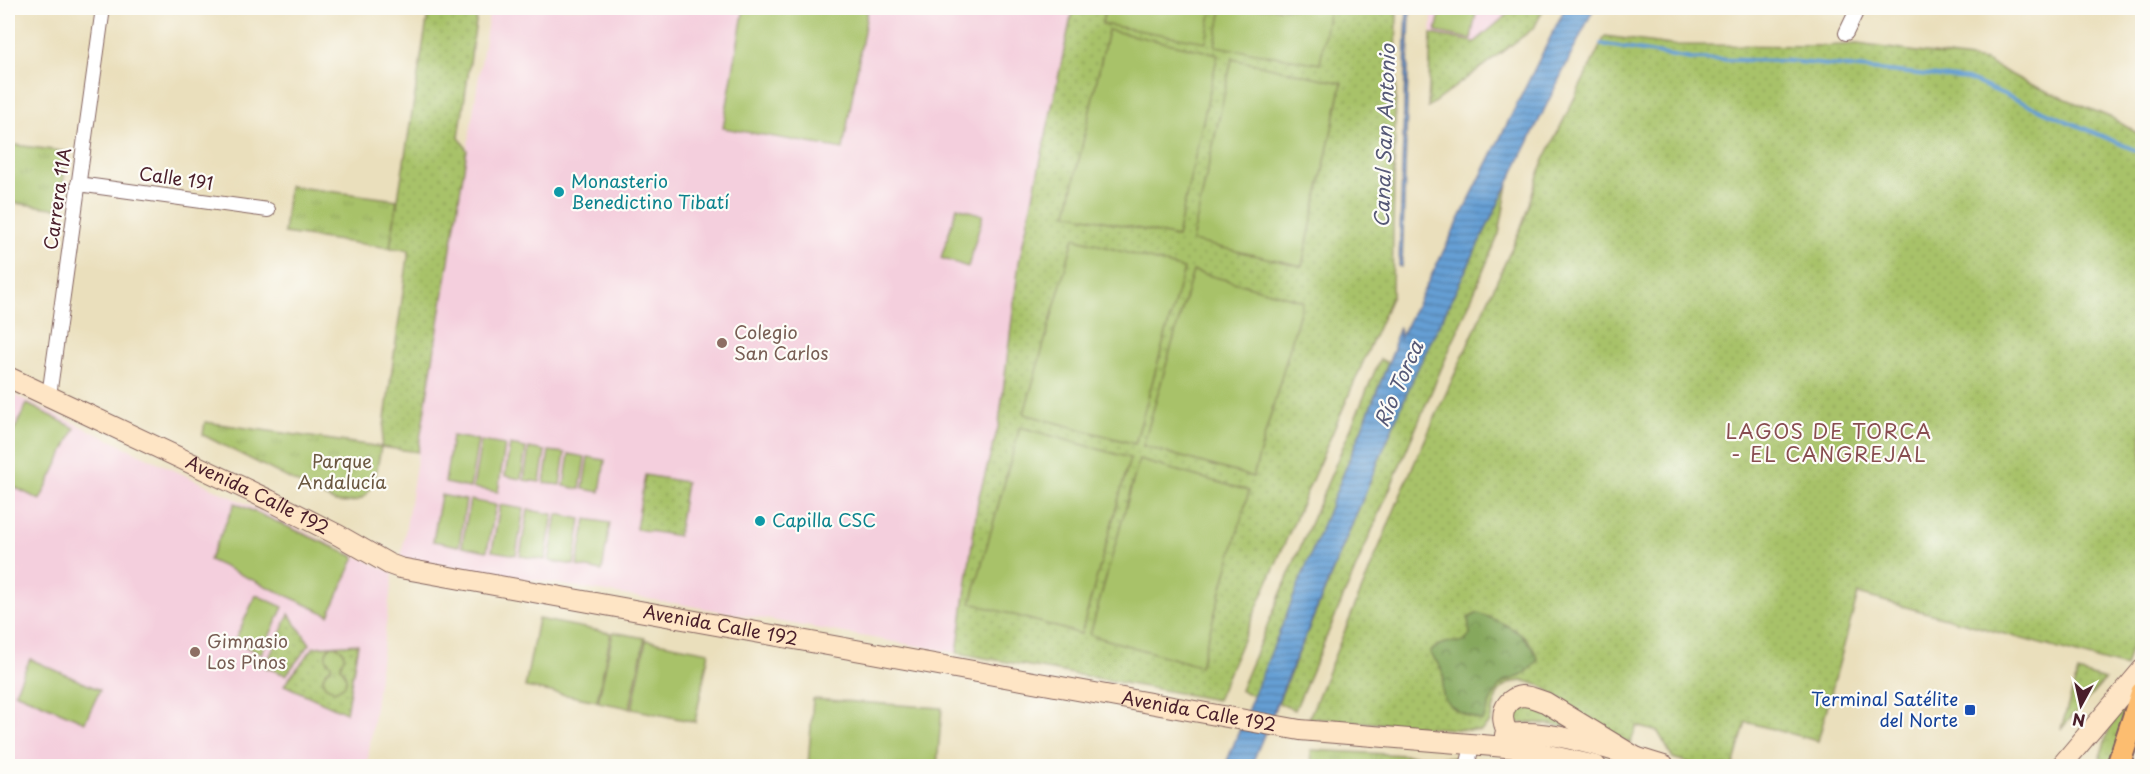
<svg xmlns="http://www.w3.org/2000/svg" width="2150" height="774" viewBox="0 0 2150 774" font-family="'Playpen Sans',sans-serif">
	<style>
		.built { fill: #f4cfdd }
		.grass { fill: url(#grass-dots); stroke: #79704a; stroke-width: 1.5; fill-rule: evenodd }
		.forest { fill: url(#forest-crowns); stroke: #686444; stroke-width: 1.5 }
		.park { fill: url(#park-tufts); stroke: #79704a; stroke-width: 1.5 }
		.garden { fill: #a8c269; stroke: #79704a; stroke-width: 1.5 }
		.water { fill: url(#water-rules); stroke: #585f80; stroke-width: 1.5 }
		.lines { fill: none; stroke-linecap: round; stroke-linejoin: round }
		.stream { stroke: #659fd4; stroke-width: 4 }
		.minor-casing { stroke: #82625e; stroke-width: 16 }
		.secondary-casing { stroke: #82625e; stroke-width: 22 }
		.trunk-casing { stroke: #82625e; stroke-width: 26 }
		.minor { stroke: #fff; stroke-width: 14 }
		.secondary { stroke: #fee5c5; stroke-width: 20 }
		.trunk { stroke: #fcbd6f; stroke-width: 22 }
		.culture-dot { fill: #0f9aa8; stroke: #fdfcf7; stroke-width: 2 }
		.education-dot { fill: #8d6e63; stroke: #fdfcf7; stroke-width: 2 }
		.transit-dot { fill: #1a4fb4; stroke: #fdfcf7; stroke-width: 2 }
		.labels { text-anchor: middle; stroke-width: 4.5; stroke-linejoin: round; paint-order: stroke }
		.street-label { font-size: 18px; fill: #4a1f2b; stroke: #fdfcf7 }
		.culture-label { font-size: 18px; fill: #0d838f; stroke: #fdfcf7; text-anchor: start }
		.education-label { font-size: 18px; fill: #785e54; stroke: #fdfcf7; text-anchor: start }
		.park-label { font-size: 18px; fill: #6b5841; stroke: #fdfcf7 }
		.transit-label { font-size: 18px; fill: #164399; stroke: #fdfcf7; text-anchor: end }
		.water-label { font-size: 20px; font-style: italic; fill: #565977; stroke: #fdfcf7 }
		.neighbourhood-label { font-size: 20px; letter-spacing: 1.5px; fill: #884d50; stroke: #fdfcf7 }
	</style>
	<defs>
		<pattern id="grass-dots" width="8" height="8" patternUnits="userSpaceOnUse" patternTransform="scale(1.5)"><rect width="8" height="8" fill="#a8c269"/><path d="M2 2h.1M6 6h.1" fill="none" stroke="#92a65b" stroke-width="1.8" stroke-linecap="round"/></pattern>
		<pattern id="forest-crowns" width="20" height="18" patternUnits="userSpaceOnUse" patternTransform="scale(1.5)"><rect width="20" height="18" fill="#86a85d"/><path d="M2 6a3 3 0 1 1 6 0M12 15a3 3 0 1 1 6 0" fill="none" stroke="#70884d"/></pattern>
		<pattern id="park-tufts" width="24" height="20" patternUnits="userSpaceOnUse" patternTransform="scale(1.5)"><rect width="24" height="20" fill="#a8c269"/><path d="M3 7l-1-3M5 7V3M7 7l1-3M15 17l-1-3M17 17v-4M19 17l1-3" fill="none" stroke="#92a65b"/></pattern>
		<pattern id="water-rules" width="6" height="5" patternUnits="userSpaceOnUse" patternTransform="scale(1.5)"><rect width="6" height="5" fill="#659fd4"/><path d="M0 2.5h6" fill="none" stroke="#5581ac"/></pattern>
	</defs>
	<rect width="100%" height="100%" fill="#fdfcf7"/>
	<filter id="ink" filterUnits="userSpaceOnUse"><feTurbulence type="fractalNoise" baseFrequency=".0167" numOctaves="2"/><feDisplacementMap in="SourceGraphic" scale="12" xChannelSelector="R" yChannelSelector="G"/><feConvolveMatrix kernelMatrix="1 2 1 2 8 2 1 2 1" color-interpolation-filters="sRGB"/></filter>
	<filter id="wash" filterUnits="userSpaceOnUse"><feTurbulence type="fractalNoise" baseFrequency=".008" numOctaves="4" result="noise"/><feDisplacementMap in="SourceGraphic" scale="24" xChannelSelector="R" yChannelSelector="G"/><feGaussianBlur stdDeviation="1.35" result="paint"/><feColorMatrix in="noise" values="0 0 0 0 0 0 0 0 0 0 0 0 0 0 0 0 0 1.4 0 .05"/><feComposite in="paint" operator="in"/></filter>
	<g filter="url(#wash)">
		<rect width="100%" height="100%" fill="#eadfbc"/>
		<g class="built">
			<path d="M490 8H1074L999 424 978 500 957 653 685 605 401 558Z"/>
			<path d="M1433 8H1515L1475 42 1431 34Z"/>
			<path d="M8 392 393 573 367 766H8Z"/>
		</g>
		<g class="grass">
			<path d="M429 8H478L459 137 467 150 418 452 381 447 409 250 390 248Z"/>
			<path d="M1073 8H1397L1392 295 1217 700 957 653 978 500 999 424 1019 262Z"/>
			<path d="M1515 8H1544L1534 28 1428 107 1431 34 1475 42Z"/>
			<path d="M1605 36 1671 45 1823 46 1857 44 1986 61 2025 82 2112 118 2142 136V328L2139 340 2142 342V609L2125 667 1858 594 1818 741 1746 722 1733 766H1700L1673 758 1658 732 1637 726 1630 744 1590 720 1542 686 1525 681 1513 682 1504 686 1497 695 1490 722 1481 731 1309 718 1405 484 1523 223 1541 166Z"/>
			<path d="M1508 184 1499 234 1295 710 1278 703 1414 376Z"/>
			<path d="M1380 359 1388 363 1254 696 1240 690Z"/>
			<path d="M645 475 686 482 678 536 636 529Z"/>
			<path d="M289 614 310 644 286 675 265 667Z"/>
			<path d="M358 644 346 713 284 685 314 647ZM335 646 339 669 345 674 346 682 323 683 324 675 331 668 332 664 327 661 329 648Z"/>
			<path d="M2078 672 2105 680 2061 729Z"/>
			<path d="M2139 681 2110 766H2097L2113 717Z"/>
			<path d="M1525 704 1566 724V727L1537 723H1513L1509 711Z"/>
		</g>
		<path class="forest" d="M1478 613C1502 622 1530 633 1538 660 1533 666 1528 672 1521 676 1515 679 1508 679 1503 683 1492 692 1489 709 1482 721 1467 716 1443 708 1442 689 1442 683 1445 679 1443 674 1441 666 1435 660 1430 653 1439 641 1450 642 1464 642L1470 635 1468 618Z"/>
		<g class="park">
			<path d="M8 144 68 152 59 209 8 202Z"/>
			<path d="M289 186 397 200 390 248 284 233Z"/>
			<path d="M205 422 381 447C375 477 375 508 335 502L203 435Z"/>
			<path d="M332 646C340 646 344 650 344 657 337 672 343 665 346 678L345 685 335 691 325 686C321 678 324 672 331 668V664C324 659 324 651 332 646Z"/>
			<path d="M1311 750H1312L1460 758 1458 766H1312Z"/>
		</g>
		<g class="garden">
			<path d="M744 8H868L843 149 723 128Z"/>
			<path d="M1105 8H1212L1206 42 1102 24Z"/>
			<path d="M1222 8H1329L1320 64 1215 46Z"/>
			<path d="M1441 8H1477L1471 39 1436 32Z"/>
			<path d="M1108 30 1218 54 1177 237 1067 213Z"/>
			<path d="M1232 59 1342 83 1302 266 1192 241Z"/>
			<path d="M957 207 983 215 968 267 941 258Z"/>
			<path d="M1074 238 1184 269 1135 444 1024 414Z"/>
			<path d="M1193 271 1303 301 1253 477 1143 446Z"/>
			<path d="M27 404 75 428 40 500 8 484V443Z"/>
			<path d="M1020 427 1130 458 1081 634 971 603Z"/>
			<path d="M452 436 478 440 470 488 445 483Z"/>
			<path d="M481 441 505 445 498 492 473 488Z"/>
			<path d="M510 445 526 448 521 479 505 476Z"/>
			<path d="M529 448 545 451 540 482 524 480Z"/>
			<path d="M549 451 565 453 560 485 544 483Z"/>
			<path d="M569 454 585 457 580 489 564 486Z"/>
			<path d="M588 457 605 460 600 492 583 489Z"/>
			<path d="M1139 460 1249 491 1200 666 1090 635Z"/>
			<path d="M441 495 466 500 459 546 433 541Z"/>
			<path d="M470 500 496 505 487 551 462 546Z"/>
			<path d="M235 503 355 557 329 615 209 560Z"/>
			<path d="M500 505 524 509 516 555 492 551Z"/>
			<path d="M528 510 553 514 545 560 520 556Z"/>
			<path d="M557 514 581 519 574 565 549 561Z"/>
			<path d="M586 519 610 523 602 571 577 566Z"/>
			<path d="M256 595 283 607 261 654 234 642Z"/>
			<path d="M538 619 611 633 597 701 525 687Z"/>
			<path d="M613 632 645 638 630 708 598 702Z"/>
			<path d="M646 640 709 652 695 722 632 709Z"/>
			<path d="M30 659 100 690 85 722 15 692Z"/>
			<path d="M813 699 942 708 937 766H808Z"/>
		</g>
		<g class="water">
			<path d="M1407 8H1410L1402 267 1399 266Z"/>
			<path d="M1565 8H1594L1414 376 1251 766H1225L1394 349 1395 338 1399 327 1400 338Z"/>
		</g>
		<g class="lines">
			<path class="stream" d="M1601 44 1691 59 1789 61 1968 79 2142 153"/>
		</g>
	</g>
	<g filter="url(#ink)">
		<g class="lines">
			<defs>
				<g id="minor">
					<path d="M1846 33 1858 8"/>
					<path d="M78 184 268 210"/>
					<path d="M49 396 103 8"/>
					<path d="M1467 766 1473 743"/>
				</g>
				<g id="secondary">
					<path id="s1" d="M8 377 269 500 338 535 389 564 400 568 1300 730 1518 748 1596 766"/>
					<path d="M1505 735C1546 725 1623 754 1664 766"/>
					<path d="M1530 749C1523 744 1513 739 1508 732 1498 718 1504 698 1522 696 1530 696 1538 700 1545 702L1637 758"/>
					<path d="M2061 766 2142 670"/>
				</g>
				<path id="trunk" d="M2118 766 2142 693"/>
			</defs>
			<use href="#minor" class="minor-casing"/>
			<use href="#secondary" class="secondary-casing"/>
			<use href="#trunk" class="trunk-casing"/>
			<use href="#minor" class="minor"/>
			<use href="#secondary" class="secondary"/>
			<use href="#trunk" class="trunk"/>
		</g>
	</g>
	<g class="culture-dot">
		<circle cx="559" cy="192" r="6"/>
		<circle cx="760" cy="521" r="6"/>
	</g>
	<g class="education-dot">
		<circle cx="722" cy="343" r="6"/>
		<circle cx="195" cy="652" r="6"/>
	</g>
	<rect class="transit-dot" x="1964" y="704" width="12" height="12" rx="3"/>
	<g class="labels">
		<g class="street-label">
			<text transform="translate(176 179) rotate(8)" y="6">Calle 191</text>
			<text transform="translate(58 199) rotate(-82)" y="6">Carrera 11A</text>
			<text dy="6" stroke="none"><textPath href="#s1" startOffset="276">Avenida Calle 192</textPath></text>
			<text dy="6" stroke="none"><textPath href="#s1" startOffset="762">Avenida Calle 192</textPath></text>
			<text dy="6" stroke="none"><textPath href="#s1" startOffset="1248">Avenida Calle 192</textPath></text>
		</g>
		<g class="culture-label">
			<text x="571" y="188">Monasterio<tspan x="571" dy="21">Benedictino Tibatí</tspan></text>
			<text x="772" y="527">Capilla CSC</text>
		</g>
		<g class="education-label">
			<text x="734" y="339">Colegio<tspan x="734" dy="21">San Carlos</tspan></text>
			<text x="207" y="648">Gimnasio<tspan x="207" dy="21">Los Pinos</tspan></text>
		</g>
		<g class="park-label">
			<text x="342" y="468">Parque<tspan x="342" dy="21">Andalucía</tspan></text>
		</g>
		<g class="transit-label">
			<text x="1958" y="706">Terminal Satélite<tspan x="1958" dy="21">del Norte</tspan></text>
		</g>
		<g class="water-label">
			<text transform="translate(1385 136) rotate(-88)" y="7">Canal San Antonio</text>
			<text transform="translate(1399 384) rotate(-66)" y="7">Río Torca</text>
		</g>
		<g class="neighbourhood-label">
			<text x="1829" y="439">LAGOS DE TORCA<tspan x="1829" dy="23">- EL CANGREJAL</tspan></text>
		</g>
	</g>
	<rect width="2150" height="774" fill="none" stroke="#fdfcf7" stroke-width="30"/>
	<g transform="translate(2081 705) rotate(188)" stroke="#fdfcf7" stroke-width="4.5" paint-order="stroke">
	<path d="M0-4.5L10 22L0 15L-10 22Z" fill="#4a1f2b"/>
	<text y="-9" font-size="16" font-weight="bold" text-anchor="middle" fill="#4a1f2b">N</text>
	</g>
</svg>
